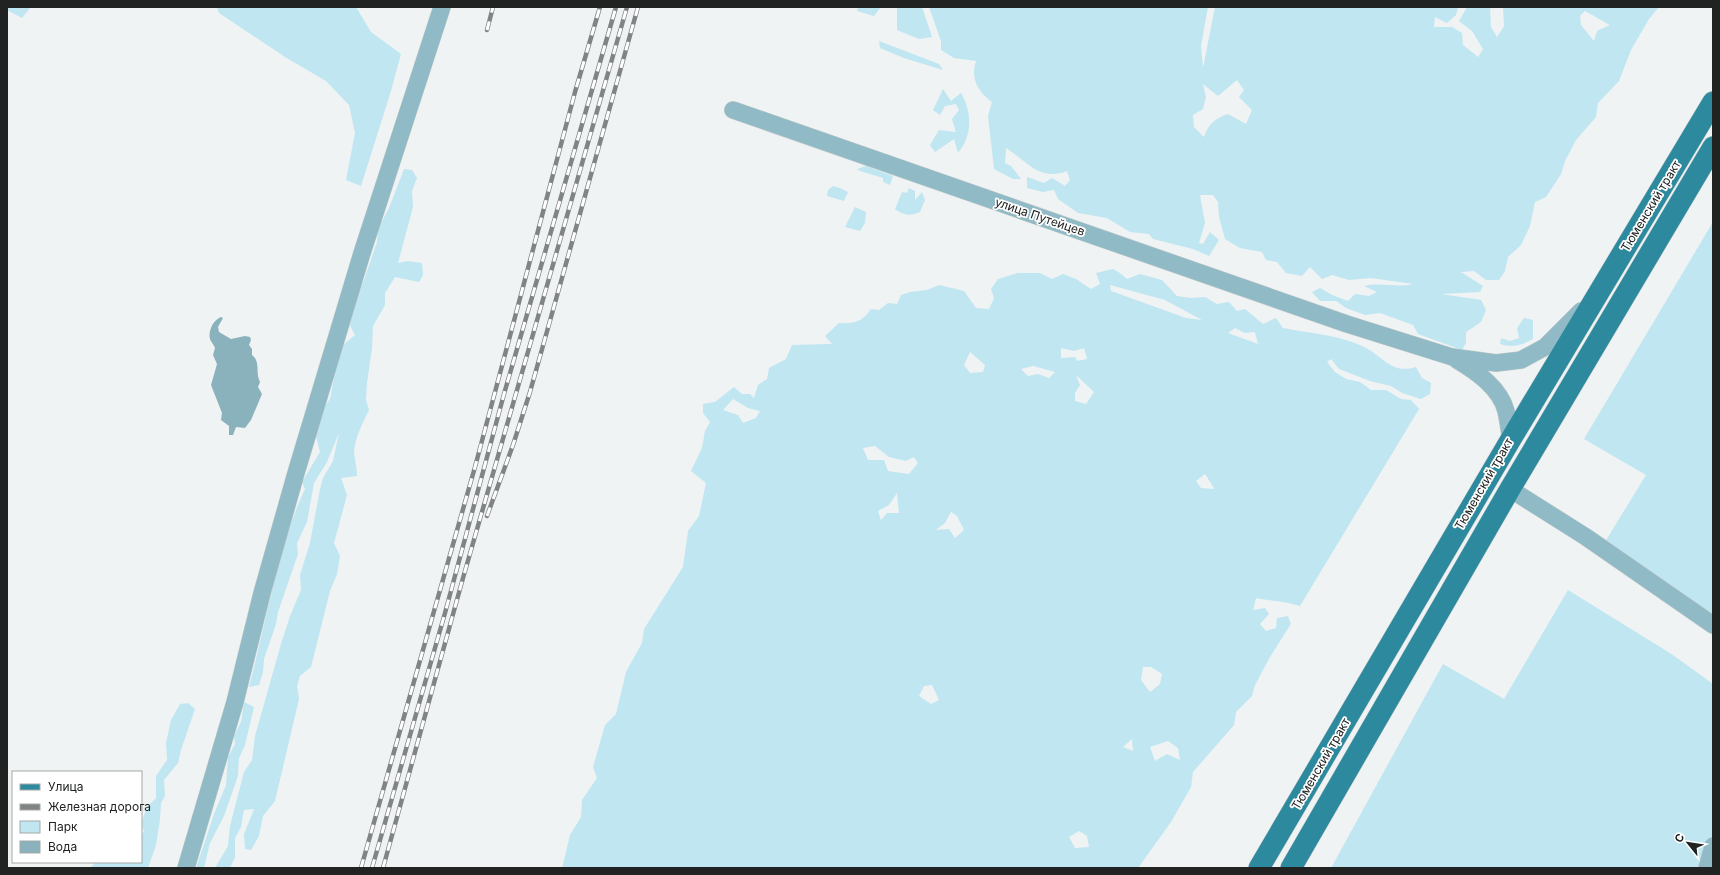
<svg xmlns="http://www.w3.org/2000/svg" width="1720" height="875" viewBox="0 0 1720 875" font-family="Inter,sans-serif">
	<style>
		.green { fill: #bfe6f1; fill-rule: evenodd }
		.water { fill: #8ab2bd }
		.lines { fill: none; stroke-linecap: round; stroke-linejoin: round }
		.minor-casing { stroke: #cacece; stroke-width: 18 }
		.major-casing { stroke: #cacece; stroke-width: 22 }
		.minor { stroke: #90bac5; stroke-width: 17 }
		.major { stroke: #2d8a9e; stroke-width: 21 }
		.rail-casing { stroke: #818485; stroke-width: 4.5 }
		.rail { stroke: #fff; stroke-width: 3; stroke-dasharray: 9; stroke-linecap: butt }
		.labels { text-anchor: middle; stroke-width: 3.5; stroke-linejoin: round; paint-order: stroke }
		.street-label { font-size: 12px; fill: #212323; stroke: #fff }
	</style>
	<rect width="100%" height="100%" fill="#eff3f4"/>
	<g class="green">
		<path d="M7 7H30V8L22 18 7 10Z"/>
		<path d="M217 7H356L371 32 401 54 391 91 361 186 346 180 355 133 349 105 326 81 285 57 219 13Z"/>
		<path d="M858 7H881L874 16 857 11Z"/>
		<path d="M897 7H922L932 37 919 39 897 30Z"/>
		<path d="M929 7H1208L1201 46 1203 68 1215 7H1458L1456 15 1447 23 1435 17 1434 27H1452L1462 33 1463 45 1478 57 1483 49 1472 31 1459 21 1467 7H1490L1491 27 1497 37 1504 26 1503 7H1659L1649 19 1631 50 1619 81 1598 103 1596 117 1576 140 1565 161 1561 174 1546 197 1535 202 1530 226 1521 245 1508 257 1505 271 1499 280H1486L1474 271 1461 272 1483 286 1480 292 1441 294 1481 300 1486 310 1481 322 1466 332V343L1462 350 1418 334 1413 325 1380 313 1365 315 1346 308 1336 301H1320L1312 292 1320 288 1332 295 1348 301 1355 294 1369 296 1377 292 1364 286C1381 282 1397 288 1413 284L1371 278 1349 280 1332 275 1322 279 1310 267 1302 276 1286 273 1277 262 1266 260 1262 252 1240 248 1225 239 1219 217 1218 202 1213 195H1200L1205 223 1199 243 1203 244 1210 232 1219 240 1209 256 1193 249 1153 239 1149 234 1130 232 1107 218 1078 213 1058 199 1054 190 1043 192 1027 188V177L1044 183 1052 178 1065 186 1070 180 1067 171C1039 182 1027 161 1006 148L1005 163 1011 166 1021 179H1013L994 169 988 116 992 102C978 92 970 78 976 61L954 58 941 50V41ZM1585 11 1610 25 1597 31 1594 41 1581 25 1580 16ZM1237 80 1244 90 1239 97 1252 110 1246 124 1228 114C1216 118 1208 124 1204 137L1194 127 1193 115 1203 109 1206 97 1203 84 1218 96Z"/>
		<path d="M879 41 939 64 943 70 904 58 880 48Z"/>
		<path d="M943 89 951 101 961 93C972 112 973 135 958 153L954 139 935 152 930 145 939 130 956 132 952 119 959 110 956 104 945 106 940 115 933 110Z"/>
		<path d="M866 166 893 176 890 185 883 182V178L860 171 857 169Z"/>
		<path d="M404 169 412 170 417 178 412 191 413 207 398 263 408 261 422 263 423 275 419 282 395 277 385 293V305L373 326 372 348 367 383 366 400 369 410C363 422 354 440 354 453 355 461 357 468 357 476L341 478 347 495 334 543 340 556 337 574 330 591 311 667 300 676 297 686 299 699 275 801 263 816 259 836 251 850 245 849 244 834 254 809 244 810 241 827 235 838V857L230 868H215L228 846 230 826 244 772 252 760 255 736 281 644 290 616 301 590 300 575 310 543 320 489 323 478 333 461 339 433 327 462 314 483 307 522 297 543 298 554 278 612 276 624 264 659 263 672 259 685 249 687C266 623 277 548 305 489L302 482 320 452 316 436 321 411 330 399 335 372 343 345 355 335 350 326 354 300 364 280 377 242 378 229 389 208Z"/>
		<path d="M833 186 840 188 848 192 844 201 827 196 828 190Z"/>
		<path d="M909 188 915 191V200L922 192 925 200 920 212C910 216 904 216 895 209L902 192 907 193Z"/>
		<path d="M855 207 866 212 865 223 860 231 845 227Z"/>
		<path d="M1713 222V614L1605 542 1646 475 1584 439Z"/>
		<path d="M1113 269 1120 273 1127 279 1140 274 1162 280 1177 296 1191 298 1205 297 1217 304 1229 302 1237 311 1245 309 1263 324 1276 318 1283 328C1309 333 1338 335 1362 346 1383 355 1390 375 1416 367L1422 378 1431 383 1430 394 1421 399 1402 393 1391 386 1370 381 1339 369 1331 359 1327 362 1335 372 1346 379 1360 382 1371 390H1386L1401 399 1411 400 1419 409 1300 606C1285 601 1271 601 1256 598L1253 610 1265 608 1269 614 1260 624 1266 631 1276 628 1277 618 1288 616 1291 624 1270 657 1255 685 1252 696 1236 712 1234 725 1193 772 1191 787 1171 822 1138 868H562L570 835 581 817 582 800 597 778 593 767 605 725 616 714 626 672 642 643 644 629 683 567 688 531 699 516 706 483 691 471 702 448 705 431 710 422 703 413V404L715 402 734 387 742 394H750L754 398 758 385 767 379 769 368 786 359 792 345 832 344 825 336 839 323C854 324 862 322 871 309L879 310 888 303 897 304 901 295 910 292 927 290 939 285 964 291 976 308 989 309 994 298 991 289 998 279 1018 273H1040L1052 279 1063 274 1076 279 1091 289 1100 284 1096 273ZM1110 285 1165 300 1202 320 1186 318 1111 291ZM1235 328 1245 333 1255 332 1258 344 1228 333ZM1061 348 1074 351 1084 348 1087 359 1077 361 1075 357 1061 358ZM970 352 985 365 983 372 970 373 964 365ZM1033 366 1055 372 1049 378 1038 374 1028 376 1021 369ZM1076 375 1094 392 1086 404 1075 401V393L1080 385ZM733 399 748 408 760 411 756 418 743 423 738 415 723 410ZM875 446 889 457 906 461 914 457 918 463 909 474 888 471 884 460H868L863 448ZM1205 474 1214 488V489L1201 488 1196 481ZM897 493 899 513H887L881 520 878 511 889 505ZM951 512 957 516 964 530 955 538 949 529 936 530 945 523ZM1143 667H1151L1162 674 1160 684 1150 692 1141 680ZM932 685 939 700 931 704 919 696 924 686ZM1132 739 1133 751 1123 747ZM1168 741 1178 748 1180 760 1167 754 1155 761 1150 747ZM1079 831 1087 836 1089 847 1075 848 1069 837Z"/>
		<path d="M1524 318 1533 320V339C1522 345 1512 348 1500 344L1501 338 1510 341 1519 338 1517 328Z"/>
		<path d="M1568 590 1673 655 1713 684V868H1331L1443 664 1504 699Z"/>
		<path d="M244 702 254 707 245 745 239 758 238 776 224 816 210 843 204 868H196L214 814 226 785 228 757 235 744 234 736 241 722Z"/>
		<path d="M188 703 195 709 181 750 178 763 164 780 165 796 161 803 160 819 156 845 148 868H90L96 862H141V836L144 831 141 824 147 807 156 798V776L167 760 166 743 171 720 180 704Z"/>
	</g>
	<path class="water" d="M221 317 223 318 218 327 219 332 231 339 245 336 250 337 251 340 249 345 252 349V355C261 362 255 372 260 382L258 387 262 394 251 420 245 428 236 427 233 435H229V426L221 420 222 413 211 385 217 364 213 355 215 348C214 345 211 342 210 339 208 331 213 320 221 317Z"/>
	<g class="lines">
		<defs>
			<g id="minor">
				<path d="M733 110 1347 324 1452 357 1496 363 1521 360 1545 347 1581 311"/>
				<path d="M1457 360C1477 372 1500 388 1506 411 1508 420 1509 430 1511 439"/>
				<path d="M1510 489 1586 537 1713 625"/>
				<path d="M186 868 235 702 262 593 296 473 362 253 442 7"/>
				<path d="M1707 868 1713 846"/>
			</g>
			<g id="major">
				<path d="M1259 868 1511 439 1713 102"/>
				<path d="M1291 868 1510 489 1713 147"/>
			</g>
		</defs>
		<use href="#minor" class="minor-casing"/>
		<use href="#major" class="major-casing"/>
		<use href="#minor" class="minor"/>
		<use href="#major" class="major"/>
		<defs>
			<g id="rail">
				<path d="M487 30 493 7"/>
				<path d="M487 516 513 445 530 392 638 7"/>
				<path d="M361 868 475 467 575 92 600 7"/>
				<path d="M372 868 445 613 504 394 616 7"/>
				<path d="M383 868 463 578 627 7"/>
			</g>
		</defs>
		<use href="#rail" class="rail-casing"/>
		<use href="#rail" class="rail"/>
	</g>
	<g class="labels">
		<g class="street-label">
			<text transform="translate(1651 206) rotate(-59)" y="4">Тюменский тракт</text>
			<text transform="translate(1040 217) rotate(19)" y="4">улица Путейцев</text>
			<text transform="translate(1484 484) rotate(-60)" y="4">Тюменский тракт</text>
			<text transform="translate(1321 764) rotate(-60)" y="4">Тюменский тракт</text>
		</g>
	</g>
	<rect width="1720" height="875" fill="none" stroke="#212323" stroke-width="16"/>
	<rect x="12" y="771" width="130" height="92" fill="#ffffff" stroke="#a6a7a7"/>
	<rect x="20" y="784" width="20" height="6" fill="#2d8a9e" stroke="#a6a7a7"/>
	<text x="48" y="791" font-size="12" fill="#212323">Улица</text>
	<rect x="20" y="804" width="20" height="6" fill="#818485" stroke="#a6a7a7"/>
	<text x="48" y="811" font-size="12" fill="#212323">Железная дорога</text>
	<rect x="20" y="821" width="20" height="12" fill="#bfe6f1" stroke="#a6a7a7"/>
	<text x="48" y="831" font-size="12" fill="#212323">Парк</text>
	<rect x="20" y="841" width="20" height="12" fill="#8ab2bd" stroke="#a6a7a7"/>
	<text x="48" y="851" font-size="12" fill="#212323">Вода</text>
	<g transform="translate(1688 843) rotate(300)" stroke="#ffffff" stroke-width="3" paint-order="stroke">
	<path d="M0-3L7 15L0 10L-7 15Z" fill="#212323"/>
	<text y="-6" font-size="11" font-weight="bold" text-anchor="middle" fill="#212323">С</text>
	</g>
</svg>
